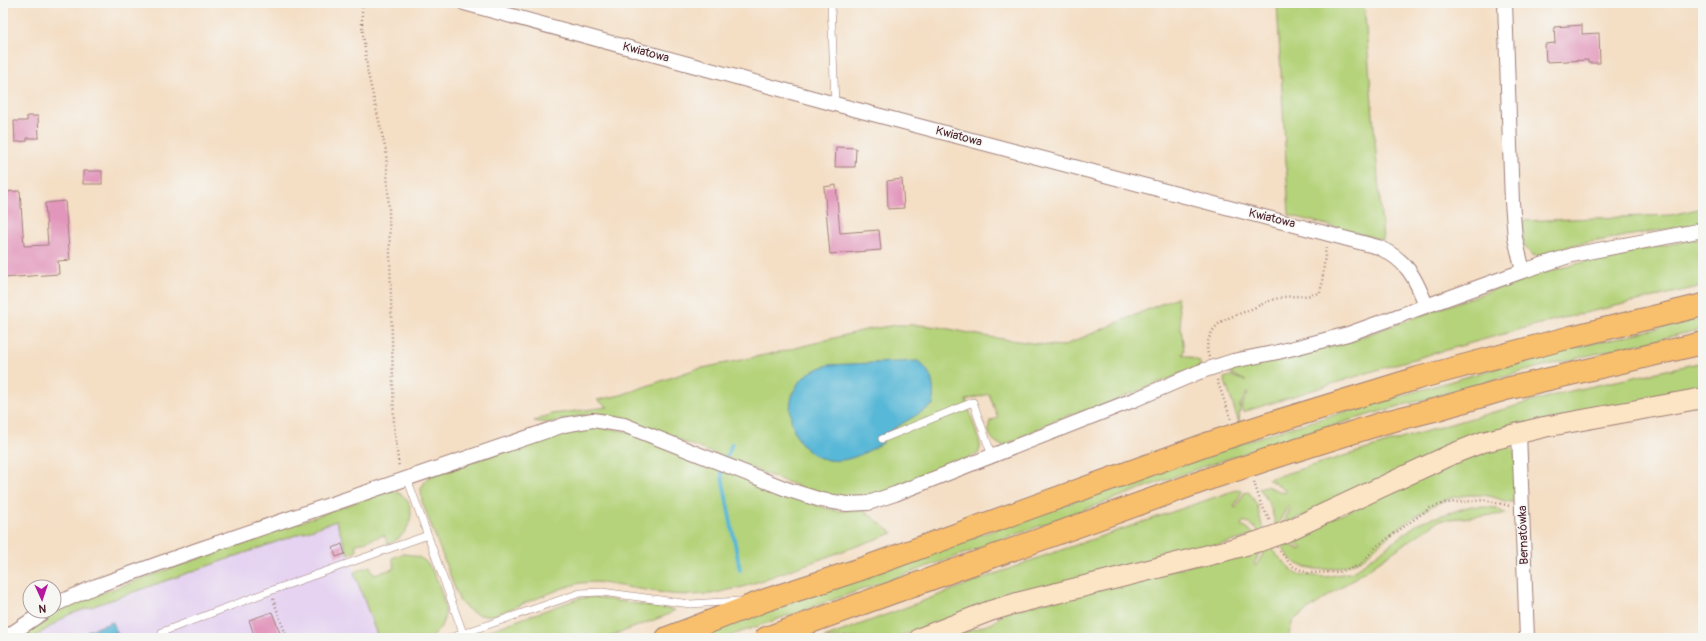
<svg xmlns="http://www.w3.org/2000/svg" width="1706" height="641" viewBox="0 0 1706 641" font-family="Pangolin,sans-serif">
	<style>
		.built { fill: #e5d3f1 }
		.green { fill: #b5d37a; stroke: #807952 }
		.water { fill: #59b8d7; stroke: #526c81 }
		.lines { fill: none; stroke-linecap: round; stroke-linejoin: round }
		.stream { stroke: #59b8d7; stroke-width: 4 }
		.building { fill: #e296bb }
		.lane-casing { stroke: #9f7e78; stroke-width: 8 }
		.street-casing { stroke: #9f7e78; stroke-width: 16 }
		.secondary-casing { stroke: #9f7e78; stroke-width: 22 }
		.highway-casing { stroke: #9f7e78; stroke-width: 24 }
		.path { stroke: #9f7e78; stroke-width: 2.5; stroke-dasharray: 1 3; stroke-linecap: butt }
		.lane { stroke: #fff; stroke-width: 7 }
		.street { stroke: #fff; stroke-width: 14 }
		.secondary { stroke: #fce5c4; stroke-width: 20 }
		.highway { stroke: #f8bf6c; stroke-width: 22 }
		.street-bridge-casing { stroke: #9f7e78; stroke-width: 16; stroke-linecap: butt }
		.secondary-bridge-casing { stroke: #9f7e78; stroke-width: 22; stroke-linecap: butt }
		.highway-bridge-casing { stroke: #9f7e78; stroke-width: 24; stroke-linecap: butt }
		.street-bridge { stroke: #fff; stroke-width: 14 }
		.secondary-bridge { stroke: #fce5c4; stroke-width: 20 }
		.highway-bridge { stroke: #f8bf6c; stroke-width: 22 }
		.labels { text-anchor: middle; stroke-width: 3; stroke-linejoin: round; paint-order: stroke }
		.street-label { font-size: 12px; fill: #4a1f2b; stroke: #f6f6f2 }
	</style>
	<rect width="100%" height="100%" fill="#f6f6f2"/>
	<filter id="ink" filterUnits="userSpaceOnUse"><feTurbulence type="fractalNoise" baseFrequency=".025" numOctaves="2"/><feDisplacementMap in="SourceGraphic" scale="8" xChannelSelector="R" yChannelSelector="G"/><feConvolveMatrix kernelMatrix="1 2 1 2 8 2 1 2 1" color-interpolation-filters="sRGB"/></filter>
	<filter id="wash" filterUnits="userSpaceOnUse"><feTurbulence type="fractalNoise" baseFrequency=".012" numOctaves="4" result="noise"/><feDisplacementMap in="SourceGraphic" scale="16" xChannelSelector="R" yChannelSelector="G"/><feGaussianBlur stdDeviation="0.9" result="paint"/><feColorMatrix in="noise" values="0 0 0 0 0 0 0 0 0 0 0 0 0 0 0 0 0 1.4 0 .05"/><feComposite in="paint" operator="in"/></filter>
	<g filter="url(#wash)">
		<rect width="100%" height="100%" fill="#f4dec4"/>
		<path class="built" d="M337 521 378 638H33L68 615Z"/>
		<g class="green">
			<path d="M1277 3H1364L1383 240 1289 215Z"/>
			<path d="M1703 208V223L1573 245 1541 256 1532 255 1524 246 1522 221 1671 215Z"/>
			<path d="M1703 238V286L1554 320 1399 363 1243 412 1241 407 1249 392 1248 391 1240 405 1239 423 1224 378 1230 376 1246 381 1231 374 1230 369 1269 358 1335 346 1529 277 1602 257Z"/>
			<path d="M1177 297 1184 351 1182 354 1199 361 1201 366 1090 410C1059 415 1031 433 1003 446 991 441 986 433 990 421L998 418 989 394 966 400 980 444V449L978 454 882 494 854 500 823 496 630 421 604 414 585 415 547 423 534 421 552 414 608 407 597 400 621 395 693 370 784 351 865 330 896 325H919L939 327 989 337 1046 345 1063 346Z"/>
			<path d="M1703 318V329L1543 366 1375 413 1278 442 1179 475 969 552 724 638H692L1176 465 1275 432 1542 355Z"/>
			<path d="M1703 362V391L1528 424 1283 524 1290 509 1288 506 1279 522 1286 543 1301 550 1303 548 1289 540 1460 457 1508 445 1515 452 1517 499 1513 502C1505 502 1500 499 1493 497 1479 493 1461 495 1448 499 1429 505 1399 527 1384 540 1376 546 1369 555 1361 559 1340 570 1307 576 1289 557 1279 546 1277 529 1273 515 1271 505 1265 497 1259 488L1266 486 1285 493V490L1268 479 1447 425 1566 392Z"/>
			<path d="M592 425 629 432 825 508 839 511 863 510 893 533 743 587 710 594 689 595 670 594 596 582 580 583 563 588 497 614C480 618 472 614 460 602L422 501 421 488 428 477 551 435Z"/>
			<path d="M1239 489 1242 491 1234 507 1236 508 1244 493 1249 492 1257 505 1262 526 1272 550 1296 574 1325 577 1353 572 1420 522 1471 506 1496 508 1506 514 1440 520 1293 620 1288 638H939L950 637 993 623 1005 612 1261 548 1254 565 1256 566 1265 550 1257 529 1244 521 1241 525 1256 535 965 613 895 638H824L1038 558Z"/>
			<path d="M390 490C422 497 414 535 388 544L384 535 355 545 357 551 348 554 336 521 68 615 33 638H13L39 620 66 606Z"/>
			<path d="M402 554C409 554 418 556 425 561 435 569 446 602 445 614 444 623 437 636 428 638 418 640 390 638 378 638L354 572 370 566 374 575 395 568 392 558Z"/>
			<path d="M594 597 675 610 667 615 606 638H468L580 598Z"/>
		</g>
		<g class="water">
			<path d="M918 361C934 374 934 385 933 405L882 436 883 443C866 452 849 463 829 460 792 455 777 401 804 377 810 371 820 368 828 365Z"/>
			<path d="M113 622 119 638H89L87 631Z"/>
		</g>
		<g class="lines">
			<path class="stream" d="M732 444 721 471 740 570"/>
		</g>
		<g id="blocks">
			<g class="building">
				<path d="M1582 25V34L1599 33 1600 63H1588V60L1546 62 1545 44 1555 43 1554 27Z"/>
				<path d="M27 116H38L39 138H27V141L15 142 14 121H27Z"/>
				<path d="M836 147 856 148 855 167H835Z"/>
				<rect x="83" y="171" width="19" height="13"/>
				<path d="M902 179 904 208 888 209 887 181Z"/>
				<path d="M836 185 840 233 879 230 881 250 830 254 824 187Z"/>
				<path d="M20 191 24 246 48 245 45 203 65 201 70 260 58 261 59 274 3 278V192Z"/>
				<path d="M342 544 345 554 336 557 333 548Z"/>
				<path d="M272 612 282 638H255L249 620Z"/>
			</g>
		</g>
	</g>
	<g filter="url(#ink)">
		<use href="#blocks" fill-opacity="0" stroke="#9f7e78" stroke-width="1"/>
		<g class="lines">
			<defs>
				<g id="lane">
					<path d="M831 3 835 104"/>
					<path d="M882 439 973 402 992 456"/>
					<path d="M407 478 463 633"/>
					<path d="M164 638 162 632 270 591 428 535"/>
					<path d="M450 638 580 593 602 592 690 604 740 601"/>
				</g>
				<g id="street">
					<path d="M464 3 835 104 1378 247C1407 260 1415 277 1426 305"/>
					<path d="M1505 3 1512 202 1515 238 1523 271"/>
					<path d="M1233 361 1278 352 1348 334 1523 271 1572 255 1703 230"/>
					<path d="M1519 433 1527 638"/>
					<path d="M54 605 96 586 197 550 564 425 593 420 624 425 789 490 821 500 847 504 868 503 895 494 1136 399 1199 372"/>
					<path d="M5 638 45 611"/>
				</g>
				<g id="secondary">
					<path d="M1285 532 1450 455 1483 442 1544 427 1703 398"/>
					<path d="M920 638 990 611 1017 603 1221 552 1260 541"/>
				</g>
				<g id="highway">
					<path d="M1268 424 1418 378 1571 337 1703 305"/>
					<path d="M1281 455 1386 422 1438 409 1506 389 1703 343"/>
					<path d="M667 638 766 600 861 569 1207 444"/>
					<path d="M766 638 1214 477"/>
				</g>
			</defs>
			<use href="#lane" class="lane-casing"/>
			<use href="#street" class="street-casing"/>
			<use href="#secondary" class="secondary-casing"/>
			<use href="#highway" class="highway-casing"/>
			<g class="path">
				<path d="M362 3V25L368 74 386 151 389 211 394 426 399 468"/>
				<path d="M1209 357C1206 350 1207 343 1210 336 1218 318 1233 317 1249 310 1261 305 1271 299 1284 297 1296 295 1308 298 1320 292L1322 284 1326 246"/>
				<path d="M1217 380 1231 419"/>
				<path d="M1254 482 1261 504 1270 521"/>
				<path d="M1280 551 1292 566 1308 573 1339 572 1360 565 1377 546 1430 508 1445 503 1485 500 1510 506"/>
				<path d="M273 599 287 638"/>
			</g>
			<use href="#lane" class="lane"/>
			<use href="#street" class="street"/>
			<use href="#secondary" class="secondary"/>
			<use href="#highway" class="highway"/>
			<defs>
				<path id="street-bridge" d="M1199 372 1233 361"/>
				<path id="secondary-bridge" d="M1260 541 1285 532"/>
				<g id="highway-bridge">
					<path d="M1207 444 1268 424"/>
					<path d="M1214 477 1281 455"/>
				</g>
			</defs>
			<use href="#street-bridge" class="street-bridge-casing"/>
			<use href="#secondary-bridge" class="secondary-bridge-casing"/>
			<use href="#highway-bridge" class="highway-bridge-casing"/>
			<use href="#street-bridge" class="street-bridge"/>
			<use href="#secondary-bridge" class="secondary-bridge"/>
			<use href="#highway-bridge" class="highway-bridge"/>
		</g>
	</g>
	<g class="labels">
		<g class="street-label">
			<text transform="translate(646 52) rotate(15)" y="4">Kwiatowa</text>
			<text transform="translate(959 136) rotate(15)" y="4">Kwiatowa</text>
			<text transform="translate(1272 218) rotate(14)" y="4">Kwiatowa</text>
			<text transform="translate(1523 535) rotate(-92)" y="4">Bernatówka</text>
		</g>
	</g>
	<rect width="1706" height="641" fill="none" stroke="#f6f6f2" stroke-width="16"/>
	<g transform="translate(42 599) rotate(177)"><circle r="19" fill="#f6f6f2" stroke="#b1a0a2"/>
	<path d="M0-3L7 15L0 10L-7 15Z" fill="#b5179e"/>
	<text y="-6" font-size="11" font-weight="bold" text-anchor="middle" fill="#4a1f2b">N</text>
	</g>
</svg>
